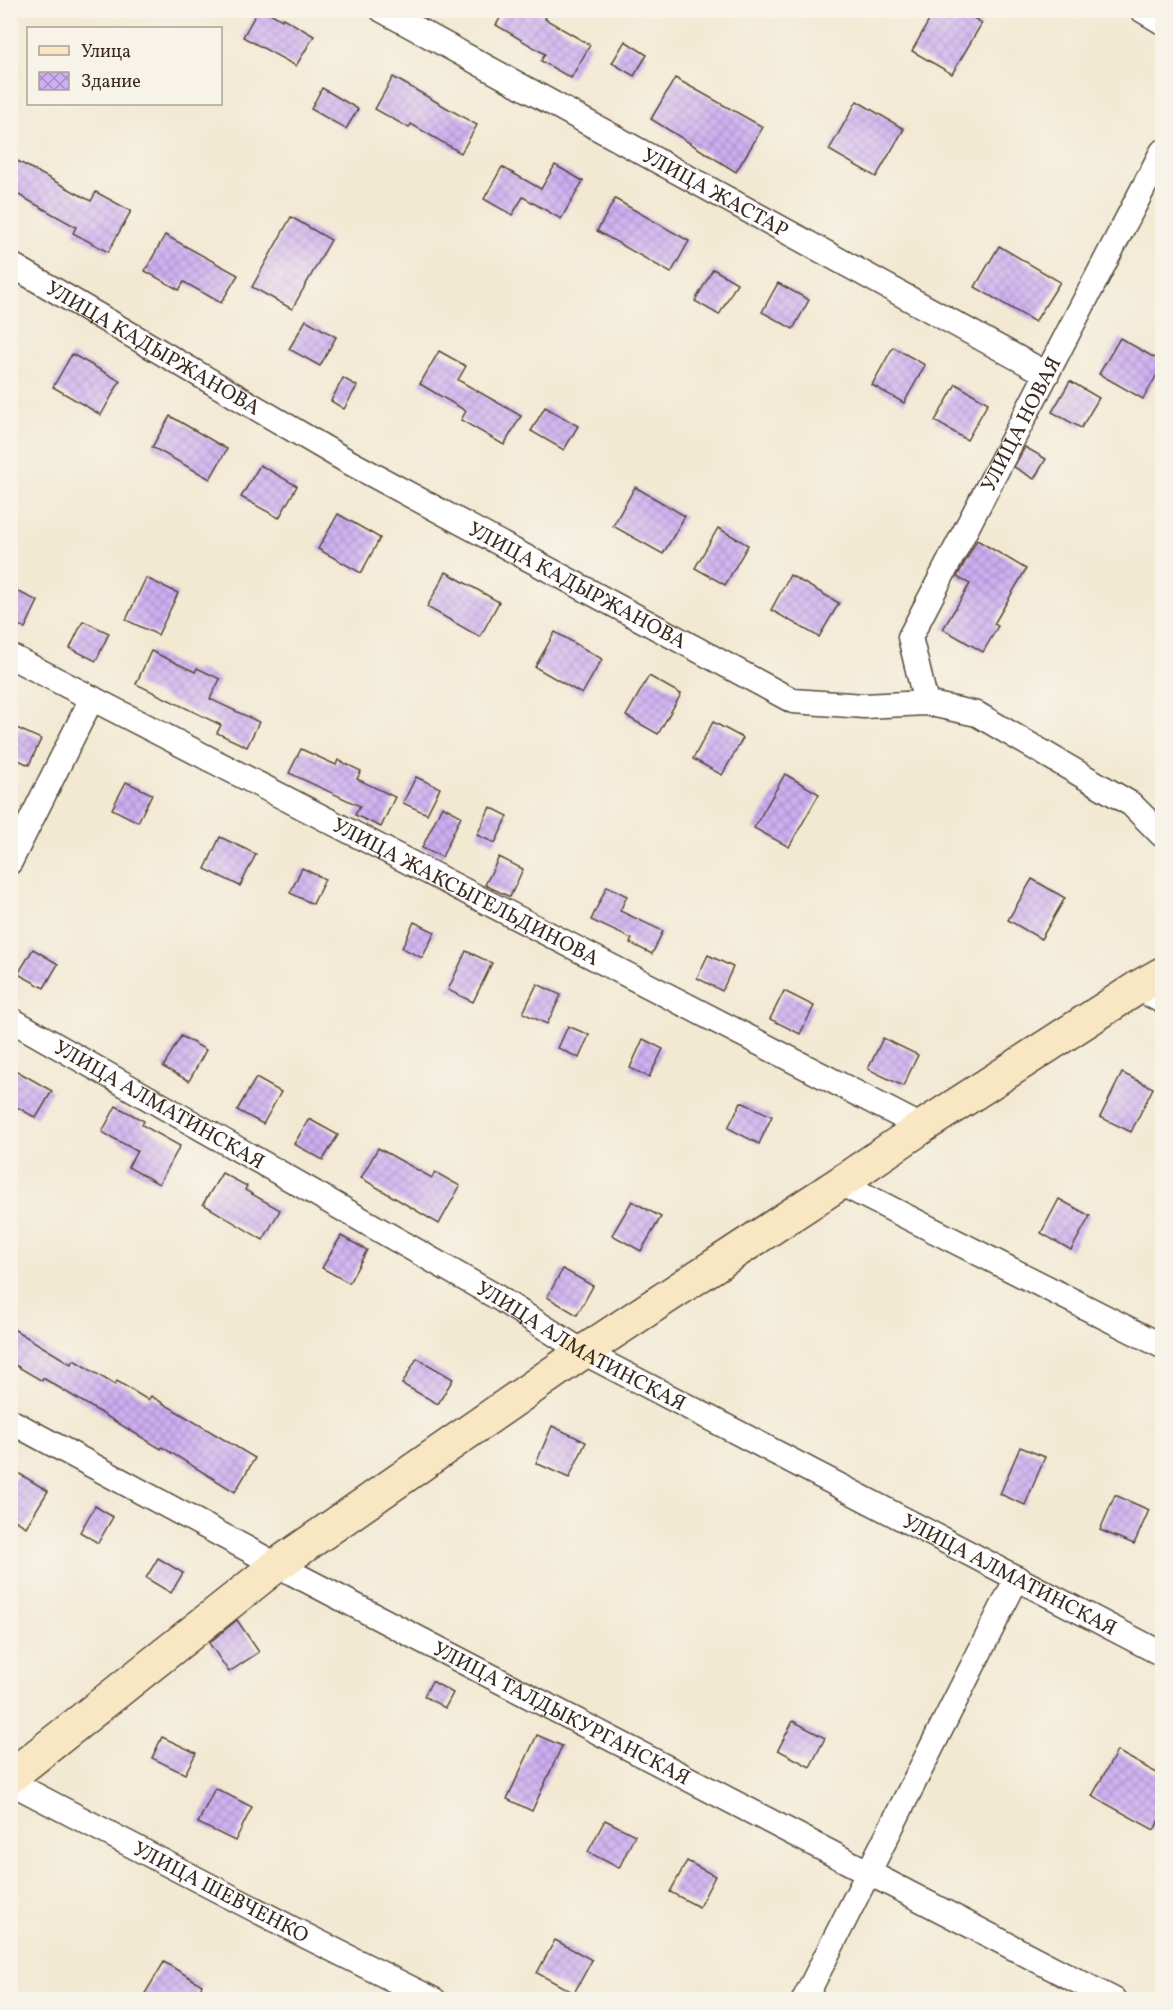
<svg xmlns="http://www.w3.org/2000/svg" width="1173" height="2010" viewBox="0 0 1173 2010" font-family="Vollkorn,serif">
	<style>
		.building { fill: url(#building-cross-hatch) }
		.lines { fill: none; stroke-linecap: round; stroke-linejoin: round }
		.street-casing { stroke: #564739; stroke-width: 27 }
		.secondary-casing { stroke: #564739; stroke-width: 36 }
		.street { stroke: #fff; stroke-width: 24 }
		.secondary { stroke: #f9e7c3; stroke-width: 33 }
		.labels { text-anchor: middle; stroke-width: 4.5; stroke-linejoin: round; paint-order: stroke }
		.street-label { font-size: 21px; fill: #3b2a1e; stroke: #f7f3e8 }
	</style>
	<defs>
		<pattern id="building-cross-hatch" width="8" height="8" patternUnits="userSpaceOnUse" patternTransform="scale(1.5)"><rect width="8" height="8" fill="#ceaef3"/><path d="M0 0l8 8M0 8l8-8" fill="none" stroke="#a88ec4"/></pattern>
	</defs>
	<rect width="100%" height="100%" fill="#f7f3e8"/>
	<filter id="ink" filterUnits="userSpaceOnUse"><feTurbulence type="fractalNoise" baseFrequency=".0167" numOctaves="2"/><feDisplacementMap in="SourceGraphic" scale="12" xChannelSelector="R" yChannelSelector="G"/><feConvolveMatrix kernelMatrix="1 2 1 2 8 2 1 2 1" color-interpolation-filters="sRGB"/></filter>
	<filter id="wash" filterUnits="userSpaceOnUse"><feTurbulence type="fractalNoise" baseFrequency=".008" numOctaves="4" result="noise"/><feDisplacementMap in="SourceGraphic" scale="24" xChannelSelector="R" yChannelSelector="G"/><feGaussianBlur stdDeviation="1.35" result="paint"/><feColorMatrix in="noise" values="0 0 0 0 0 0 0 0 0 0 0 0 0 0 0 0 0 1.4 0 .05"/><feComposite in="paint" operator="in"/></filter>
	<g filter="url(#wash)">
		<rect width="100%" height="100%" fill="#f2e9d3"/>
		<g id="blocks">
			<g class="building">
				<path d="M258 10H265L282 20 283 18 314 36 296 66 243 37Z"/>
				<path d="M505 10H535L546 17 545 19 590 45 571 78 541 61 545 54 496 25Z"/>
				<path d="M935 10H961L982 23 952 74 912 51Z"/>
				<path d="M625 41 647 55 634 76 612 63Z"/>
				<path d="M393 77 477 125 461 153 411 124 409 128 375 109Z"/>
				<path d="M675 78 763 127 736 172 651 119Z"/>
				<path d="M322 88 358 109 346 129 311 109Z"/>
				<path d="M857 101 904 129 876 177 829 150Z"/>
				<path d="M10 157 91 201 96 192 131 211 108 252 73 233 76 227 10 190Z"/>
				<path d="M555 165 583 181 561 219 523 197 512 215 484 199 502 167 541 189Z"/>
				<path d="M615 199 689 241 671 273 597 231Z"/>
				<path d="M291 217 331 240 292 309 252 287Z"/>
				<path d="M165 235 238 275 221 303 184 282 179 290 145 271Z"/>
				<path d="M999 246 1060 282 1035 322 975 287Z"/>
				<path d="M713 269 737 283 719 315 695 301Z"/>
				<path d="M778 283 809 300 793 329 762 312Z"/>
				<path d="M306 320 336 337 320 366 289 349Z"/>
				<path d="M1120 338 1162 362V366L1143 399 1099 374Z"/>
				<path d="M893 347 925 365 904 403 872 385Z"/>
				<path d="M439 351 466 366 458 380 521 416 504 445 461 420 466 411 420 384Z"/>
				<path d="M72 354 120 381 101 415 53 387Z"/>
				<path d="M343 378 357 386 344 409 331 401Z"/>
				<path d="M1070 381 1099 398 1081 428 1052 412Z"/>
				<path d="M956 384 988 403 967 440 935 421Z"/>
				<path d="M545 407 578 426 564 450 531 431Z"/>
				<path d="M170 416 227 449 210 479 152 447Z"/>
				<path d="M1025 447 1046 459 1034 479 1014 467Z"/>
				<path d="M260 465 297 486 279 518 241 497Z"/>
				<path d="M635 487 685 516 663 554 613 526Z"/>
				<path d="M338 514 380 538 361 573 318 549Z"/>
				<path d="M718 528 748 545 725 585 695 568Z"/>
				<path d="M977 540 1026 569 994 624 998 626 983 652 943 629 970 584 957 577Z"/>
				<path d="M446 572 499 602 480 637 427 607Z"/>
				<path d="M790 575 839 603 819 637 771 610Z"/>
				<path d="M146 578 178 593 158 635 126 620Z"/>
				<path d="M10 588 38 601 25 628 10 622Z"/>
				<path d="M83 621 109 633 96 661 70 648Z"/>
				<path d="M555 632 602 659 582 694 535 667Z"/>
				<path d="M151 651 195 672 197 668 220 679 210 699 259 722 247 747 217 733 221 725 136 684Z"/>
				<path d="M649 676 681 694 658 734 626 716Z"/>
				<path d="M713 722 743 738 722 775 693 759Z"/>
				<path d="M10 725 41 739 29 765 10 756Z"/>
				<path d="M301 749 336 765 338 760 361 771 357 779 395 797 381 827 355 815 360 806 289 773Z"/>
				<path d="M785 774 819 794 789 847 754 828Z"/>
				<path d="M416 777 440 788 427 814 403 803Z"/>
				<path d="M126 782 152 794 138 822 112 809Z"/>
				<path d="M442 806 461 816 442 857 422 848Z"/>
				<path d="M490 807 508 816 495 843 477 835Z"/>
				<path d="M220 837 256 854 240 886 205 869Z"/>
				<path d="M499 857 523 869 510 897 485 885Z"/>
				<path d="M302 868 325 879 313 904 290 893Z"/>
				<path d="M1032 879 1065 898 1041 939 1008 920Z"/>
				<path d="M607 886 627 896 620 911 663 931 652 954 630 943 632 939 591 920Z"/>
				<path d="M414 922 435 932 422 958 402 948Z"/>
				<path d="M33 949 58 964 44 988 18 974Z"/>
				<path d="M466 951 492 963 473 1002 448 990Z"/>
				<path d="M708 955 733 967 722 991 697 978Z"/>
				<path d="M537 984 561 995 547 1024 523 1013Z"/>
				<path d="M784 991 814 1006 800 1034 770 1019Z"/>
				<path d="M568 1026 589 1035 579 1058 558 1048Z"/>
				<path d="M181 1036 206 1050 189 1081 163 1067Z"/>
				<path d="M883 1038 918 1055 903 1086 868 1069Z"/>
				<path d="M643 1039 663 1049 649 1077 630 1068Z"/>
				<path d="M10 1067 52 1091 36 1118 10 1103Z"/>
				<path d="M1122 1073 1153 1088 1131 1132 1100 1117Z"/>
				<path d="M256 1078 281 1092 263 1124 237 1110Z"/>
				<path d="M741 1102 772 1116 759 1144 728 1128Z"/>
				<path d="M116 1106 144 1121 142 1125 180 1146 159 1184 128 1167 137 1151 102 1132Z"/>
				<path d="M309 1119 338 1135 323 1160 294 1144Z"/>
				<path d="M378 1148 432 1178 435 1172 460 1186 439 1224 361 1178Z"/>
				<path d="M222 1173 247 1186 245 1190 280 1210 263 1240 203 1204Z"/>
				<path d="M1059 1199 1090 1216 1071 1250 1041 1233Z"/>
				<path d="M632 1201 661 1217 641 1251 612 1235Z"/>
				<path d="M341 1236 367 1250 349 1283 322 1268Z"/>
				<path d="M563 1269 593 1286 577 1315 547 1297Z"/>
				<path d="M10 1327 71 1364 74 1360 115 1385 117 1381 148 1400 151 1396 255 1458 235 1492 162 1447 161 1449 43 1378 42 1381 10 1362Z"/>
				<path d="M417 1358 453 1379 438 1404 402 1384Z"/>
				<path d="M552 1426 586 1442 569 1478 536 1463Z"/>
				<path d="M1020 1447 1045 1457 1025 1505 1000 1494Z"/>
				<path d="M18 1473 48 1491 26 1527 10 1517V1486Z"/>
				<path d="M1115 1495 1149 1510 1134 1544 1100 1530Z"/>
				<path d="M95 1506 113 1517 98 1543 80 1532Z"/>
				<path d="M158 1558 183 1573 171 1593 146 1578Z"/>
				<path d="M237 1620 259 1652 229 1672 209 1643Z"/>
				<path d="M432 1681 453 1693 445 1708 424 1696Z"/>
				<path d="M793 1721 825 1738 810 1767 778 1750Z"/>
				<path d="M537 1735 562 1746 532 1811 507 1799Z"/>
				<path d="M162 1737 196 1753 185 1774 152 1758Z"/>
				<path d="M1117 1751 1162 1776V1815L1154 1830 1092 1796Z"/>
				<path d="M215 1788 252 1807 235 1841 198 1823Z"/>
				<path d="M605 1820 635 1835 619 1868 588 1852Z"/>
				<path d="M687 1861 715 1876 699 1907 670 1892Z"/>
				<path d="M555 1940 592 1960 574 1993 537 1973Z"/>
				<path d="M164 1962 202 1985 194 2000H141Z"/>
			</g>
		</g>
	</g>
	<g filter="url(#ink)">
		<use href="#blocks" fill-opacity="0" stroke="#564739" stroke-width="1.5"/>
		<g class="lines">
			<defs>
				<g id="street">
					<path id="s1" d="M382 10 1047 374"/>
					<path d="M1142 10 1162 22"/>
					<path id="s2" d="M10 264 347 461 793 701 864 706 926 703 977 714 1131 804 1162 835"/>
					<path id="s3" d="M10 656 922 1127"/>
					<path id="s4" d="M926 703 910 637 1162 152"/>
					<path d="M10 862 92 698"/>
					<path d="M1137 988 1162 1001"/>
					<path id="s5" d="M10 1019 497 1297 583 1352 1162 1654"/>
					<path d="M840 1183 1162 1346"/>
					<path id="s6" d="M10 1421 277 1565 1114 2000"/>
					<path id="s7" d="M10 1782 306 1936 434 2000"/>
					<path d="M804 2000 1017 1578"/>
				</g>
				<path id="secondary" d="M10 1777 277 1565 583 1352 840 1183 922 1127 1137 988 1162 974"/>
			</defs>
			<use href="#street" class="street-casing"/>
			<use href="#secondary" class="secondary-casing"/>
			<use href="#street" class="street"/>
			<use href="#secondary" class="secondary"/>
		</g>
	</g>
	<g class="labels">
		<g class="street-label">
			<text dy="7" stroke="none"><textPath href="#s1" startOffset="380">УЛИЦА ЖАСТАР</textPath></text>
			<text dy="7" stroke="none"><textPath href="#s2" startOffset="166">УЛИЦА КАДЫРЖАНОВА</textPath></text>
			<text dy="7" stroke="none"><textPath href="#s4" startOffset="308">УЛИЦА НОВАЯ</textPath></text>
			<text dy="7" stroke="none"><textPath href="#s2" startOffset="652">УЛИЦА КАДЫРЖАНОВА</textPath></text>
			<text dy="7" stroke="none"><textPath href="#s3" startOffset="513">УЛИЦА ЖАКСЫГЕЛЬДИНОВА</textPath></text>
			<text dy="7" stroke="none"><textPath href="#s5" startOffset="172">УЛИЦА АЛМАТИНСКАЯ</textPath></text>
			<text dy="7" stroke="none"><textPath href="#s5" startOffset="658">УЛИЦА АЛМАТИНСКАЯ</textPath></text>
			<text dy="7" stroke="none"><textPath href="#s5" startOffset="1144">УЛИЦА АЛМАТИНСКАЯ</textPath></text>
			<text dy="7" stroke="none"><textPath href="#s6" startOffset="624">УЛИЦА ТАЛДЫКУРГАНСКАЯ</textPath></text>
			<text dy="7" stroke="none"><textPath href="#s7" startOffset="238">УЛИЦА ШЕВЧЕНКО</textPath></text>
		</g>
	</g>
	<rect width="1173" height="2010" fill="none" stroke="#f7f3e8" stroke-width="36"/>
	<rect x="27" y="27" width="195" height="78" fill="#f7f3e8" stroke="#aca397" stroke-width="1.5"/>
	<rect x="39" y="46" width="30" height="9" fill="#f9e7c3" stroke="#aca397" stroke-width="1.5"/>
	<text x="81" y="57" font-size="18" fill="#3b2a1e">Улица</text>
	<rect x="39" y="72" width="30" height="18" fill="url(#building-cross-hatch)" stroke="#aca397" stroke-width="1.5"/>
	<text x="81" y="87" font-size="18" fill="#3b2a1e">Здание</text>
</svg>
